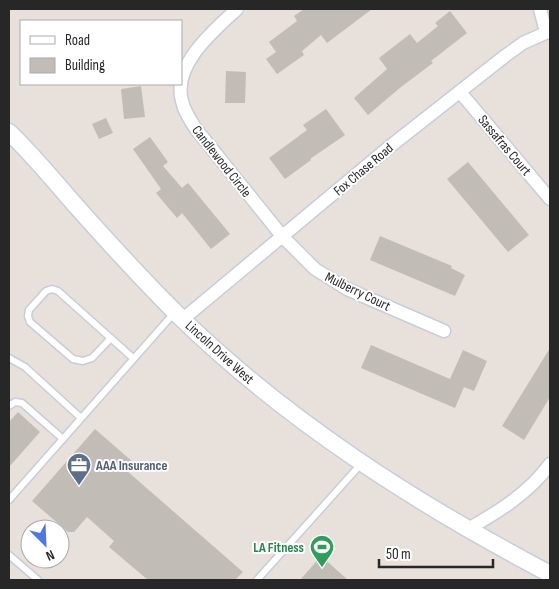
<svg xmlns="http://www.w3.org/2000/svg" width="559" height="589" viewBox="0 0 559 589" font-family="'Sofia Sans Condensed',sans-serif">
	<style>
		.building { fill: #c1bcb6 }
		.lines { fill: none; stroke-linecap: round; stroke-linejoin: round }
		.service-casing { stroke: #c9cdd8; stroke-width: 9 }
		.minor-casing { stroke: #c9cdd8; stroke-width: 15 }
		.tertiary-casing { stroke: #c9cdd8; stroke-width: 19 }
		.service { stroke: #fff; stroke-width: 6 }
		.minor { stroke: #fff; stroke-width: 12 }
		.tertiary { stroke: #fff; stroke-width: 16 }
		.labels { text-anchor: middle; stroke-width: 4; stroke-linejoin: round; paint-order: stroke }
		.street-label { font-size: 14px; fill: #272727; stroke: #fff }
		.service-label { font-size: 14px; font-weight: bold; fill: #4e5e75; stroke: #fff; text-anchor: start }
		.leisure-label { font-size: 14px; font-weight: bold; fill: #27864d; stroke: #fff; text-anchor: end }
	</style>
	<rect width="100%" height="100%" fill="#e8e1db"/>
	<g class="building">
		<path d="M304 9H372L327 43 321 35 302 51 304 55 277 74 266 59 276 52 269 42 297 21 294 16Z"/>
		<path d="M450 11 467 33 431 61 433 63 401 87 368 115 354 98 387 69 379 58 410 34 417 43 438 26 435 23Z"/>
		<path d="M226 71 246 72 245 103H225Z"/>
		<path d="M141 86 145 117 124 119 121 89Z"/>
		<path d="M326 109 345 135 310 159 311 160 285 179 269 158 307 130 303 125Z"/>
		<path d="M106 118 113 133 99 139 92 124Z"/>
		<path d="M150 137 168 162 163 166 182 188 188 183 230 234 211 249 182 213 177 218 156 193 161 189 133 149Z"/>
		<path d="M468 162 529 235 508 252 447 179Z"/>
		<path d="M380 236 452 266 451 268 465 275 455 296 370 260Z"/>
		<path d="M371 345 450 379 463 350 487 361 474 391 464 387 455 408 361 368Z"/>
		<path d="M550 348V397L524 440 502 426Z"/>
		<path d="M18 412 40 432 9 467V422Z"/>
		<path d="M95 429 134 463 127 471 243 572 235 580H148L109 547 114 541 87 517 74 532H68L32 501Z"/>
		<path d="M321 556 348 580H300Z"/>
	</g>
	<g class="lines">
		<defs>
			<g id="service">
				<path d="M111 338 92 358 83 361 73 359 30 322 28 316 29 310 46 291 52 289 58 291 133 358"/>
				<path d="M9 358 25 367 81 418"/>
				<path d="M9 406 15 402 22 403 63 439"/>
				<path d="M9 500 175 312"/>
				<path d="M9 555 38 580"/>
				<path d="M257 580 361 464"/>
			</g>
			<g id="minor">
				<path d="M237 9C214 30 172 65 182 101 184 111 190 120 196 129L282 236 315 269 347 289 444 331"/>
				<path d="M540 9 546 32"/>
				<path d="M460 92 550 199"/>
				<path d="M183 319 388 148 505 56 523 43 550 31"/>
				<path d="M468 529C498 512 529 493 550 464"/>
			</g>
			<path id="tertiary" d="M9 132C33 155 55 182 77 207 109 243 142 279 176 313 285 420 415 503 550 574"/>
		</defs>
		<use href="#service" class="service-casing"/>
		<use href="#minor" class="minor-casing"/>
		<use href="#tertiary" class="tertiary-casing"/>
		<use href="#service" class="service"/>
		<use href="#minor" class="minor"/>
		<use href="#tertiary" class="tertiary"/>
	</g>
	<defs>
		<symbol id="office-pin" viewBox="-11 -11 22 30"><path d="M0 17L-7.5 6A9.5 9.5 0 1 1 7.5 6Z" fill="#5c6f8a" stroke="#fff"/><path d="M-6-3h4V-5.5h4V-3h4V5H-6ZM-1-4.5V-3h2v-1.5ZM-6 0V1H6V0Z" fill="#fff"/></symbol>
		<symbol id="stadium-pin" viewBox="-11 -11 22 30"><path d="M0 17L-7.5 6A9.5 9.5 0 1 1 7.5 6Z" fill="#2e9e5b" stroke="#fff"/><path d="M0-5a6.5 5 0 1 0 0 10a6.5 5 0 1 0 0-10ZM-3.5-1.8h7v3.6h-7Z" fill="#fff"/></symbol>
	</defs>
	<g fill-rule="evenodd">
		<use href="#office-pin" x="65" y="451" width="28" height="38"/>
		<use href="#stadium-pin" x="308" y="533" width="28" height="38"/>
	</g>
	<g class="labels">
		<g class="street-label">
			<text transform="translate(505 145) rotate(50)" y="5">Sassafras Court</text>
			<text transform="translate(222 161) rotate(52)" y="5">Candlewood Circle</text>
			<text transform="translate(363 169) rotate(-40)" y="5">Fox Chase Road</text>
			<text transform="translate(358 291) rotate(26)" y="5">Mulberry Court</text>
			<text transform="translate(220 352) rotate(42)" y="5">Lincoln Drive West</text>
		</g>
		<g class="service-label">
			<text x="96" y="470">AAA Insurance</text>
		</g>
		<g class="leisure-label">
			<text x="304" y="552">LA Fitness</text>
		</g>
	</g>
	<rect width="559" height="589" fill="none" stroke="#272727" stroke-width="20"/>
	<rect x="20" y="20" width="162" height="65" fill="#ffffff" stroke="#a9a9a9"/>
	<rect x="30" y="36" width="25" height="8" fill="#ffffff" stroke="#a9a9a9"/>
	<text x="65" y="45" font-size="15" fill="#272727">Road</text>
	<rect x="30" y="58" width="25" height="15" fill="#c1bcb6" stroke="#a9a9a9"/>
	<text x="65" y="70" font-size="15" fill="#272727">Building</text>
	<g transform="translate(45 544) rotate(156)"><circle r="24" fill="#ffffff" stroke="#a9a9a9"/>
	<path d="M0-4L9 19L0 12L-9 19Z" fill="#4d78e3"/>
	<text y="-8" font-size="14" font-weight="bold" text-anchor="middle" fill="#272727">N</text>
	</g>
	<path d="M379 559v8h114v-8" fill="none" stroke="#272727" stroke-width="2.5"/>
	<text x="386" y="559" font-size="15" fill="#272727" stroke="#ffffff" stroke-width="4" paint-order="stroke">50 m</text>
</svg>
